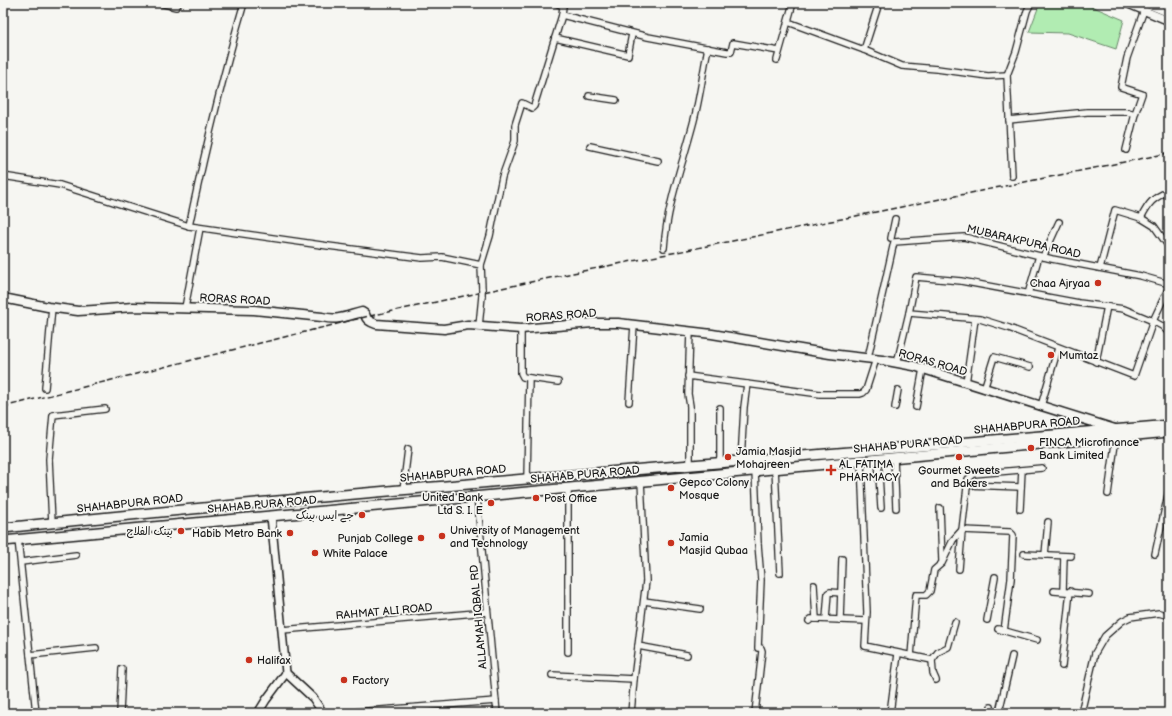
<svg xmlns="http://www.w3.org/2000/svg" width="1172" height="716" viewBox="0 0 1172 716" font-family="'Balsamiq Sans','Playpen Sans Arabic',sans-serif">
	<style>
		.green { fill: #b1ecb2; stroke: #668467 }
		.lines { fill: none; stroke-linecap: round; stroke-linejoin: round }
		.stream { stroke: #55828f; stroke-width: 1.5 }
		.minor-casing { stroke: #1c1c1c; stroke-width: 8 }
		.tertiary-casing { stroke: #1c1c1c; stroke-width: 10 }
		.secondary-casing { stroke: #1c1c1c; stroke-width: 11 }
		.primary-casing { stroke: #1c1c1c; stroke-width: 12 }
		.minor { stroke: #f6f6f2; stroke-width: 5.5 }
		.tertiary { stroke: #f6f6f2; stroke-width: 7 }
		.secondary { stroke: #f6f6f2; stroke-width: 8 }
		.primary { stroke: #f6f6f2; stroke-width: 9 }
		.rail { stroke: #1c1c1c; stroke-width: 1.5; stroke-dasharray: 6 3; stroke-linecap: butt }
		.minor-bridge-casing { stroke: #1c1c1c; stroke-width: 8; stroke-linecap: butt }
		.minor-bridge { stroke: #f6f6f2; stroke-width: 5.5 }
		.poi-dot { fill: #c8321e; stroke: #f6f6f2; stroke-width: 1.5 }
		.labels { text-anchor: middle; stroke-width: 3.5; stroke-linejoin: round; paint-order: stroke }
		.street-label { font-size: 11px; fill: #1c1c1c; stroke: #f6f6f2 }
		.poi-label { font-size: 11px; fill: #1c1c1c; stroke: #f6f6f2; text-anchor: start }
	</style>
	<rect width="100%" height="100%" fill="#f6f6f2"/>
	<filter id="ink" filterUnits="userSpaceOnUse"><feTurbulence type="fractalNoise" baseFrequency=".025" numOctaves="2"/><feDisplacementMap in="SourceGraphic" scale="8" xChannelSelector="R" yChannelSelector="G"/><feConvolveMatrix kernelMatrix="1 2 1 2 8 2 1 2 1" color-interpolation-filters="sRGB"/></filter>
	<g filter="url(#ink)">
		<path class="green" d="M1040 3H1084L1124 20 1116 49 1068 33 1029 32Z"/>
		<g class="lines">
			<path class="stream" d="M1118 3 1125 6"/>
			<defs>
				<g id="minor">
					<path d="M160 3 176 7 179 3"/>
					<path d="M562 15 648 37 727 52H731L733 43 779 51"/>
					<path d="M788 22 864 50 902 66 937 69 988 76 1007 75"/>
					<path d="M555 38 628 55 632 34"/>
					<path d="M864 50 879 3"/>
					<path d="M777 60 793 3"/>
					<path d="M589 96 616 100"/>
					<path d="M1009 120 1087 112H1128L1135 114"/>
					<path d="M590 146 658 161"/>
					<path d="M1126 150 1135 114 1142 94 1121 87 1127 58 1144 10"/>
					<path d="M3 176 60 185 189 226 328 246 422 258 442 257 481 265"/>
					<path d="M1012 176 1007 75 1016 52 1027 11 1031 3"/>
					<path d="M1141 218C1149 202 1153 198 1169 191"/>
					<path d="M189 226C205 151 222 77 244 3"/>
					<path d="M891 238 895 219"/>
					<path d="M664 248C667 204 683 163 694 120 700 97 703 72 708 48"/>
					<path d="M1043 257 1059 222"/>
					<path d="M1100 268 1115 210 1141 218 1154 226 1169 247"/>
					<path d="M482 289 481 265 490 236 502 177 515 141V125L522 103 532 108 534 106 562 15 563 6 556 3"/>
					<path d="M1028 294 1039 256"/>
					<path d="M185 308 200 228"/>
					<path d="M909 313 980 319 1009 328 1134 376 1153 321 1169 287"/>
					<path d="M479 326 482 296"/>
					<path d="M521 329V373L523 377 558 382"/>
					<path d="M868 358 894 242 964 237 1052 259 1141 276 1169 284"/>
					<path d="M1096 362 1107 306"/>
					<path d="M897 363 909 313 916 277 961 281 1079 303 1124 309 1153 321 1162 326 1169 333"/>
					<path d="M688 376 820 394H860L863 393 866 390 876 359"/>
					<path d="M966 383 975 319"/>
					<path d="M45 388 52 307"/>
					<path d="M984 389 994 357 1030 367"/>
					<path d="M629 402 634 325"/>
					<path d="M1041 406 1058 348"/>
					<path d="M895 407 898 390"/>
					<path d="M916 407 923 369"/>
					<path d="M1167 426 1169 385"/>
					<path d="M894 457 896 508"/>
					<path d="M878 459 881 508"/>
					<path d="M741 460 744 407 747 384"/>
					<path d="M861 461 867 612 865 646 932 660"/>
					<path d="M720 462V408"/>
					<path d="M690 464V406L688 394 690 331"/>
					<path d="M775 468 780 573"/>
					<path d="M755 470 758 544 761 580 758 648H761L762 651 755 713"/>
					<path d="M527 479 529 378"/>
					<path d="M967 485 1021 487"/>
					<path d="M568 488V652"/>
					<path d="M403 490 408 449"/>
					<path d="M1108 494 1116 437"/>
					<path d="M477 496 497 713"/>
					<path d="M940 508 942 561"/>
					<path d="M1020 509 1022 470"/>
					<path d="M52 523 49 459 53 415 105 409"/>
					<path d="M962 530 1010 532 1013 535 1011 579 1004 631"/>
					<path d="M18 539 36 713"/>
					<path d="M1024 554 1071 556"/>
					<path d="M1155 554 1169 490"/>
					<path d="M1045 555 1048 522"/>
					<path d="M21 562 76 555"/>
					<path d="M959 569 962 531"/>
					<path d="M814 585 816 619"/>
					<path d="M1054 591 1089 594"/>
					<path d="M1063 591 1064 556"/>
					<path d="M644 601 700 609"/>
					<path d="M826 619 828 593 830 592 841 593"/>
					<path d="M840 620 842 559"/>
					<path d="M987 620 995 577"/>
					<path d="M809 621 811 619H816L866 621"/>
					<path d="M998 629 1037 640"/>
					<path d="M282 630 487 612"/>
					<path d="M638 646 687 655"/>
					<path d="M30 655 96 648"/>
					<path d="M911 656 916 595H926L930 591 934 570 942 563 953 540 962 530 968 479 974 474 1042 468"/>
					<path d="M1062 666 1070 591"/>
					<path d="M552 675 634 679 646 581 641 481"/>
					<path d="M936 680 933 673 932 660 938 652 948 647 955 622"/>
					<path d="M1000 708 1012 656"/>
					<path d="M120 713 122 669"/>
					<path d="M342 713 496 701"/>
					<path d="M631 713 634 679"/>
					<path d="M890 713 898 654"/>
					<path d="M991 713V707"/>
					<path d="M1081 713 1095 653 1105 636 1122 621 1130 617 1159 613 1169 616"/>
				</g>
				<g id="tertiary">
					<path d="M1126 3 1169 21"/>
					<path d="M1145 3 1169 13"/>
					<path d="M286 673 313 698 323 713"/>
					<path d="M258 713 266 700 286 673 271 516"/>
				</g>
				<path id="secondary" d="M3 298 48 307 78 311 94 310 133 307 208 309 254 310 322 317C339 321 346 316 362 312L365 314C366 320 371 322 376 324L444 329 468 325 521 329 593 323H618L712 334 830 354 882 360 914 366 1115 429"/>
				<g id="primary">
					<path d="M3 528C391 487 780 459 1169 425"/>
					<path d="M3 541 1169 432"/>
				</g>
			</defs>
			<use href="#minor" class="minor-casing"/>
			<use href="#tertiary" class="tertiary-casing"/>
			<use href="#secondary" class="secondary-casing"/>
			<use href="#primary" class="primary-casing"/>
			<use href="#minor" class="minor"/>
			<use href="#tertiary" class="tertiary"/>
			<use href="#secondary" class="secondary"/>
			<use href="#primary" class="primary"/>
			<path class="rail" d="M3 407 365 317 573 273 1169 153"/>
			<defs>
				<path id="minor-bridge" d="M482 296V289"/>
			</defs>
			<use href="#minor-bridge" class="minor-bridge-casing"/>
			<use href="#minor-bridge" class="minor-bridge"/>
		</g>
	</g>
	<g class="poi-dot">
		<circle cx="1098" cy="283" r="4"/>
		<circle cx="1051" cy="355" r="4"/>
		<circle cx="1031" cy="448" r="4"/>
		<circle cx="728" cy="457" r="4"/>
		<circle cx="959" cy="457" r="4"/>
		<path d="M829 464h4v4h4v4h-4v4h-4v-4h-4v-4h4z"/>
		<circle cx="671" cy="488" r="4"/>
		<circle cx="536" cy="498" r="4"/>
		<circle cx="491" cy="503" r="4"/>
		<circle cx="362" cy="515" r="4"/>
		<circle cx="181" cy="531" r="4"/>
		<circle cx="290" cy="533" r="4"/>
		<circle cx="442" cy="536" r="4"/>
		<circle cx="421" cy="538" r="4"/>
		<circle cx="671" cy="543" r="4"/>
		<circle cx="315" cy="553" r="4"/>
		<circle cx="249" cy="660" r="4"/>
		<circle cx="344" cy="680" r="4"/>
	</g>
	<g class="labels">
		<g class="street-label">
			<text transform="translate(1024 241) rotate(13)" y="4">MUBARAKPURA ROAD</text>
			<text transform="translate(235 299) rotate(3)" y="4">RORAS ROAD</text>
			<text transform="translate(561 315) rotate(-4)" y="4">RORAS ROAD</text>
			<text transform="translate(933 362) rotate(16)" y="4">RORAS ROAD</text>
			<text transform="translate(1027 425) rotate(-5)" y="4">SHAHABPURA ROAD</text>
			<text transform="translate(908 444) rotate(-5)" y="4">SHAHAB PURA ROAD</text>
			<text transform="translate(453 473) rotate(-5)" y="4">SHAHABPURA ROAD</text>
			<text transform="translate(585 474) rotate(-5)" y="4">SHAHAB PURA ROAD</text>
			<text transform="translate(130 503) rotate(-6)" y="4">SHAHABPURA ROAD</text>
			<text transform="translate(262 504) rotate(-5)" y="4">SHAHAB PURA ROAD</text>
			<text transform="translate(384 611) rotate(-5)" y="4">RAHMAT ALI ROAD</text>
			<text transform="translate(478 617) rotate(-95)" y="4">ALLAMAH IQBAL RD</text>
		</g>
		<g class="poi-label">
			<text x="1090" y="287" text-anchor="end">Chaa Ajryaa</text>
			<text x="1059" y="359">Mumtaz</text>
			<text x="1039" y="446">FINCA Microfinance<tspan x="1039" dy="13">Bank Limited</tspan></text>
			<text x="736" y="455">Jamia Masjid<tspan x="736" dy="13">Mohajreen</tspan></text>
			<text x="839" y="468">AL FATIMA<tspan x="839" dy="13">PHARMACY</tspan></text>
			<text x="959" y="474" text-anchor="middle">Gourmet Sweets<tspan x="959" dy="13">and Bakers</tspan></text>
			<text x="679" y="486">Gepco Colony<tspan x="679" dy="13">Mosque</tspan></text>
			<text x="483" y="501" text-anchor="end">United Bank<tspan x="483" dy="13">Ltd S. I. E</tspan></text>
			<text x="544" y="502">Post Office</text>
			<text x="354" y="519" text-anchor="end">جے ایس بینک</text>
			<text x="450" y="534">University of Management<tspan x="450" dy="13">and Technology</tspan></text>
			<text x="173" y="535" text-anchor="end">بینک الفلاح</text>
			<text x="282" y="537" text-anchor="end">Habib Metro Bank</text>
			<text x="679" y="541">Jamia<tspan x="679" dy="13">Masjid Qubaa</tspan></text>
			<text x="413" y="542" text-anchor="end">Punjab College</text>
			<text x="323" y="557">White Palace</text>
			<text x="257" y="664">Halifax</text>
			<text x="352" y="684">Factory</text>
		</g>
	</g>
	<rect width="1172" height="716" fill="none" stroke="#f6f6f2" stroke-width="16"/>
	<rect x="8" y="8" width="1156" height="700" fill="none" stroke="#1c1c1c" stroke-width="1.5" filter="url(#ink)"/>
</svg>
